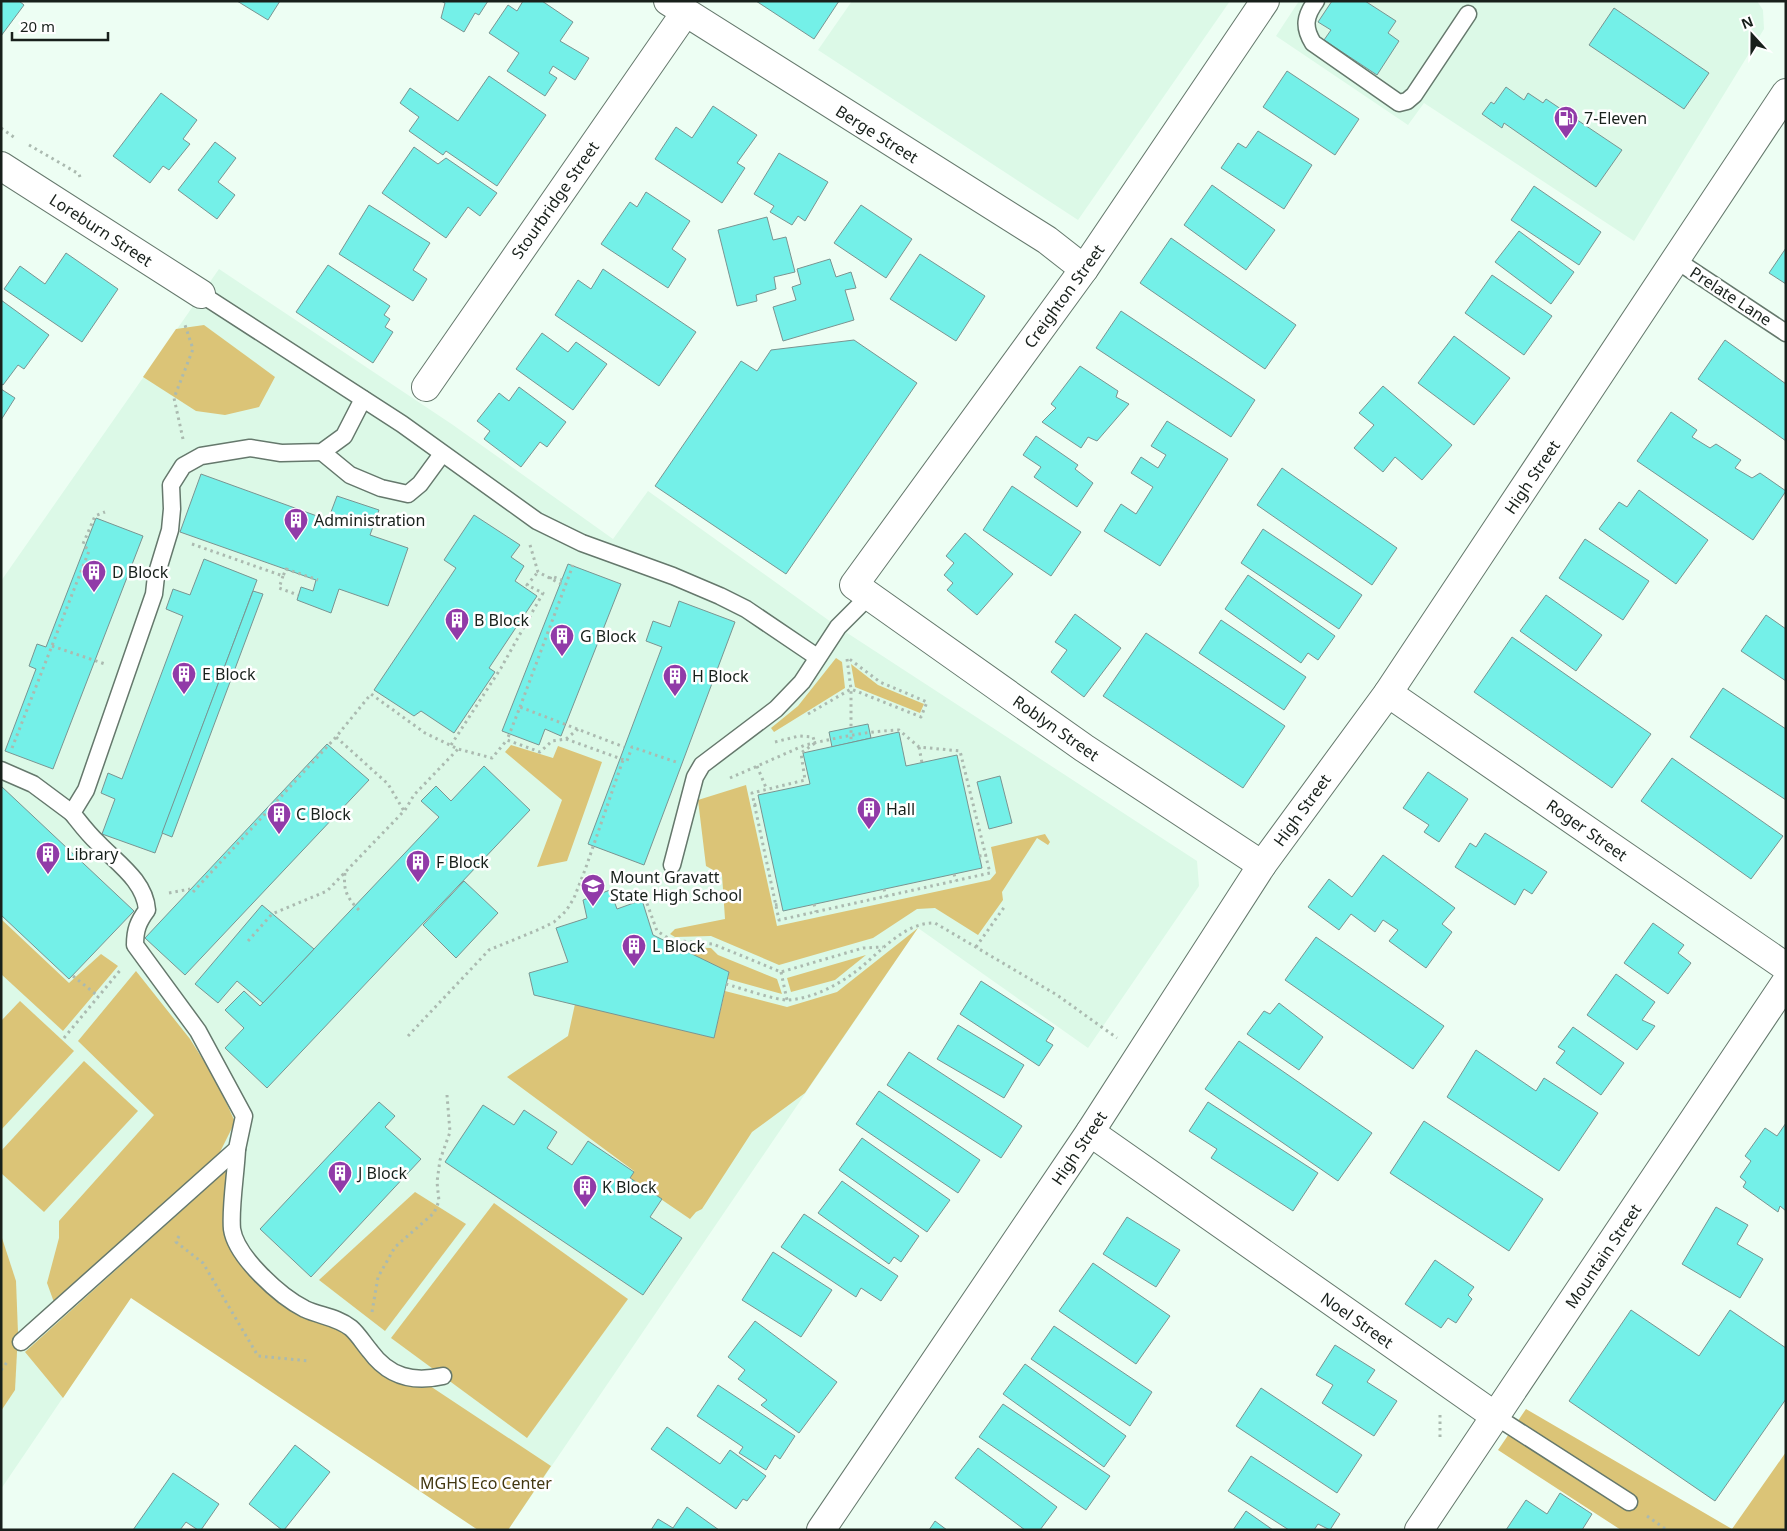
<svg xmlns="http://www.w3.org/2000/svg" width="1787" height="1531" viewBox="0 0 1787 1531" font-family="'Noto Sans',sans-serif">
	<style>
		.built { fill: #dcf9e7 }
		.green { fill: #dbc477 }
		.building { fill: #74f0e8; stroke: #7a9491 }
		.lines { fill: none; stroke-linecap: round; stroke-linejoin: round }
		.lane-casing { stroke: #65786c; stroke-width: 19 }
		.street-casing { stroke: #65786c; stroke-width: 30 }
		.path { stroke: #abbab0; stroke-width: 3; stroke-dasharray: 2.5 4; stroke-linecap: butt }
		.lane { stroke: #fff; stroke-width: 16 }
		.street { stroke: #fff; stroke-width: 28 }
		.labels { text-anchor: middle; stroke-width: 5; stroke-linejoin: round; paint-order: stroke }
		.poi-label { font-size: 16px; fill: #18201b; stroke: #fff; text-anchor: start }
		.street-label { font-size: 16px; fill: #18201b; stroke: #fff }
		.park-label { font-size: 16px; fill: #423710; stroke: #fff }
	</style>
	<rect width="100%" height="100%" fill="#edfef3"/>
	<g class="built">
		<path d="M852 1H1230L1078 220 818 50Z"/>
		<path d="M1299 1H1757L1763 10 1764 29 1634 241 1424 103 1408 125 1276 36Z"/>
		<path d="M219 269 453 425 613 539 648 491 838 627 1197 861 1199 886 1088 1048 918 928 508 1530H478L131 1297 1 1489V581Z"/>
	</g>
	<g class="green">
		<path d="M204 325 275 377 259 407 225 415 196 411 143 377 176 329Z"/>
		<path d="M836 658 842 662 845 688 774 732 771 728 798 706Z"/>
		<path d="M851 664 878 685 924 704 920 713 855 687Z"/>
		<path d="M511 745 553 758 558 746 602 762 567 861 537 867 562 800 505 752Z"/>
		<path d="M746 785 777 926 990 880 996 873 991 847 1045 834 1050 842 1048 845 1037 838 1002 892 1003 900 978 935 935 908 917 909 873 938 779 965 711 936 675 937 670 934 675 929 725 919 722 875 706 866 698 800Z"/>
		<path d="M1 919 69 983 101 954 118 966 63 1031 1 974Z"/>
		<path d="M918 928 805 1093 752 1132 702 1209 696 1212 690 1219 630 1178 634 1171 507 1077 568 1036 575 1004 714 1038 725 991 787 1007 837 992Z"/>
		<path d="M676 947 711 948 718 955 777 979 782 994 728 979 729 972Z"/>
		<path d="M866 955 835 980 791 992 787 978Z"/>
		<path d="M136 971 190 1039 217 1082 235 1122 219 1154 55 1305 47 1283 59 1238V1221L154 1115 78 1041Z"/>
		<path d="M20 1001 74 1051 1 1130V1021Z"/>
		<path d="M84 1061 138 1111 44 1212 1 1173V1151Z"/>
		<path d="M229 1168 243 1265 341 1326 360 1348 427 1384 551 1466 508 1530H478L131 1298 63 1398 25 1352Z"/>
		<path d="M415 1192 466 1224 385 1331 319 1280Z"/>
		<path d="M494 1203 628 1299 527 1438 391 1338Z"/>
		<path d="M1 1235 16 1281 18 1333 15 1390 1 1411Z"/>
		<path d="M1526 1409 1732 1529 1786 1452V1530H1621L1498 1450Z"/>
	</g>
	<g class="building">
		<path d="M1 1H19L24 5 1 36Z"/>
		<path d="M237 1H280L268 20Z"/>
		<path d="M441 1H488L479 15 475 13 464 32 441 18 445 3Z"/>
		<path d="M523 1H542L573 22 560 41 589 58 575 80 553 66 549 73 557 78 545 96 507 71 519 53 489 33 508 5 517 11Z"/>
		<path d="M756 1H839L814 39Z"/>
		<path d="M1332 1H1365L1396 21 1388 33 1399 41 1377 75 1324 40 1331 30 1318 22Z"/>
		<path d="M1614 8 1709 73 1684 109 1589 45Z"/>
		<path d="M1287 71 1359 119 1335 155 1263 107Z"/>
		<path d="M489 76 546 115 497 186 446 151 443 155 409 131 419 117 400 103 410 88 458 121Z"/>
		<path d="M1506 87 1524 100 1528 93 1543 103 1546 99 1622 150 1596 187 1504 123 1502 128 1482 114 1491 102 1494 104Z"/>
		<path d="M161 93 197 120 183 139 190 144 169 170 163 166 150 183 113 156Z"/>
		<path d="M713 106 757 135 737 163 745 168 722 203 655 159 676 127 692 138Z"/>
		<path d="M1258 131 1312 165 1284 209 1221 168 1238 143 1246 148Z"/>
		<path d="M215 142 236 158 218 182 235 195 217 219 178 190Z"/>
		<path d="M414 147 438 164 446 158 497 193 480 216 468 207 446 238 382 193Z"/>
		<path d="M779 153 828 182 805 221 798 216 792 225 770 212 774 206 754 194Z"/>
		<path d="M1212 185 1275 230 1246 270 1184 225Z"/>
		<path d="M1534 186 1601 232 1579 265 1511 220Z"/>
		<path d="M646 192 690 221 672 249 686 259 668 288 601 244 630 202 637 207Z"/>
		<path d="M369 205 430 243 413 270 427 279 413 301 339 254Z"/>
		<path d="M861 205 912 239 886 278 834 243Z"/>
		<path d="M767 217 773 240 786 237 795 272 774 277 776 289 756 295 757 301 737 306 718 230Z"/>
		<path d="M1519 231 1574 272 1551 304 1495 262Z"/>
		<path d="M1171 238 1296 325 1265 369 1140 283Z"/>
		<path d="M1786 248V284L1769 273Z"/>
		<path d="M66 253 118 289 82 342 4 289 20 266 45 284Z"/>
		<path d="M920 254 985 296 956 341 890 299Z"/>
		<path d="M830 259 836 277 851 272 856 288 845 290 854 320 783 341 773 307 796 300 792 287 801 284 797 269Z"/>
		<path d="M328 265 390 306 384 315 390 319 385 327 393 332 373 363 296 312Z"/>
		<path d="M603 269 696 332 659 386 555 315 578 280 591 289Z"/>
		<path d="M1492 275 1552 316 1524 355 1465 313Z"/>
		<path d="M1 300 49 335 24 369 18 365 3 385 1 384Z"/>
		<path d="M1121 311 1255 400 1231 437 1096 348Z"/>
		<path d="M542 333 568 352 576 342 607 364 573 410 516 369Z"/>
		<path d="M1454 336 1510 378 1474 425 1418 383Z"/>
		<path d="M854 340 917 383 786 574 655 486 741 361 757 371 771 350Z"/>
		<path d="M1725 340 1786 384V441L1698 379Z"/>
		<path d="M1080 366 1118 391 1116 397 1129 404 1097 441 1088 437 1081 448 1042 422 1056 408 1051 404Z"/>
		<path d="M1383 386 1452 445 1422 480 1395 457 1383 472 1354 448 1374 425 1359 413Z"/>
		<path d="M519 387 566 422 547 447 540 442 521 467 484 439 490 431 477 421 499 393 509 401Z"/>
		<path d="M1 389 15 398 1 420Z"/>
		<path d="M1671 412 1697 430 1692 437 1710 448 1716 444 1741 460 1735 468 1752 478 1760 473 1786 491 1753 540 1637 461Z"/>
		<path d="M1167 421 1228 459 1160 566 1104 531 1121 504 1136 514 1153 487 1131 473 1141 457 1158 468 1166 455 1151 446Z"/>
		<path d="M1036 436 1078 465 1075 469 1093 483 1077 507 1034 477 1041 467 1023 455Z"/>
		<path d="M1282 468 1397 548 1372 585 1257 505Z"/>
		<path d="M201 474 328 520 337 496 379 510 370 535 408 548 388 606 339 589 331 613 297 600 301 587 313 591 316 580 180 532Z"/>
		<path d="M1012 486 1081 532 1051 576 983 530Z"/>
		<path d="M1639 490 1708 540 1676 584 1599 529 1619 502 1627 507Z"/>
		<path d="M474 515 520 545 511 557 524 566 515 581 537 596 489 668 495 672 454 733 421 711 414 716 374 690 456 568 444 560Z"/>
		<path d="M96 518 143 536 53 769 5 751 36 669 29 666 37 644 46 647Z"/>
		<path d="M1263 529 1362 595 1339 629 1241 563Z"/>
		<path d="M965 533 1013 574 977 615 947 590 953 583 944 575 954 563 946 556Z"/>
		<path d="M1585 539 1649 581 1623 620 1559 578Z"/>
		<path d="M204 559 257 580 155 853 102 834 115 799 101 793 108 773 122 779 183 616 166 609 173 589 190 595Z"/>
		<path d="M568 564 621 584 561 736 545 729 539 745 502 731Z"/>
		<path d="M1248 575 1335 636 1318 660 1308 653 1301 663 1225 609Z"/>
		<path d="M253 591 263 594 172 837 162 833Z"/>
		<path d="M1546 595 1602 635 1576 671 1520 631Z"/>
		<path d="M679 601 735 622 644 865 588 844 662 647 646 641 653 621 670 627Z"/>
		<path d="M1075 614 1121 648 1084 697 1051 672 1067 650 1055 642Z"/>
		<path d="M1766 615 1786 629V681L1741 651Z"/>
		<path d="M1221 620 1306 677 1284 710 1199 653Z"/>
		<path d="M1146 633 1285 726 1243 788 1103 696Z"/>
		<path d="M1512 637 1651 734 1612 788 1474 692Z"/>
		<path d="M1723 688 1786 729V800L1690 737Z"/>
		<path d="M868 724 871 738 832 747 829 732Z"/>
		<path d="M899 732 906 766 957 755 982 868 783 911 758 795 810 784 803 753Z"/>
		<path d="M327 744 369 780 185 975 145 938Z"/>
		<path d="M1672 758 1783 836 1751 879 1641 801Z"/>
		<path d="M484 766 530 810 267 1088 225 1048 244 1028 225 1010 244 991 260 1006 439 817 421 801 436 786 451 801Z"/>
		<path d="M1428 772 1468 799 1439 842 1424 832 1429 825 1403 808Z"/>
		<path d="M1000 776 1012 823 989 829 977 782Z"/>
		<path d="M1 786 134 911 69 979 1 915Z"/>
		<path d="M1485 833 1547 872 1532 894 1524 889 1515 905 1455 867 1470 843 1476 847Z"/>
		<path d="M1383 855 1455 908 1442 924 1452 932 1426 968 1389 941 1398 930 1383 920 1375 932 1351 914 1339 930 1308 907 1329 879 1352 897Z"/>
		<path d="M464 881 498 913 456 958 423 925Z"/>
		<path d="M610 890 617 909 642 900 653 935 729 972 714 1038 534 995 529 973 568 962 556 928 587 918 583 900Z"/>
		<path d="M262 905 314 949 263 1003 237 981 218 1003 195 984Z"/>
		<path d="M1653 923 1684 945 1678 953 1691 963 1668 994 1624 963Z"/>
		<path d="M1316 937 1444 1026 1413 1069 1285 980Z"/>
		<path d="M1616 974 1655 1002 1642 1020 1655 1026 1637 1050 1587 1015Z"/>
		<path d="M981 981 1054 1028 1046 1041 1053 1045 1039 1066 960 1014Z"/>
		<path d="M1279 1003 1323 1037 1299 1070 1247 1034 1264 1011 1270 1014Z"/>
		<path d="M958 1025 1024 1065 1004 1098 937 1059Z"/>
		<path d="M1573 1027 1624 1063 1601 1095 1556 1063 1565 1051 1558 1047Z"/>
		<path d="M1239 1041 1372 1133 1338 1181 1205 1089Z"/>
		<path d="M1476 1050 1536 1091 1544 1078 1598 1113 1559 1171 1447 1097Z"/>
		<path d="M909 1052 1022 1126 1001 1158 887 1085Z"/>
		<path d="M879 1091 980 1160 958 1193 856 1124Z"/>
		<path d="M379 1102 395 1116 385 1127 421 1159 311 1277 260 1229Z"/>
		<path d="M1208 1102 1318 1173 1293 1211 1211 1158 1217 1149 1189 1131Z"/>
		<path d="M483 1105 514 1125 524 1110 557 1132 547 1148 572 1165 588 1141 634 1172 630 1178 662 1199 650 1217 682 1238 643 1295 445 1162Z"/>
		<path d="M1424 1121 1543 1199 1509 1251 1390 1173Z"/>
		<path d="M1786 1123V1211L1780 1206 1778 1212 1743 1187 1746 1182 1740 1177 1751 1161 1745 1156 1765 1128 1777 1136Z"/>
		<path d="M862 1138 950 1200 927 1232 839 1170Z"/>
		<path d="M842 1181 919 1236 901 1262 894 1257 889 1264 818 1213Z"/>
		<path d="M1716 1207 1748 1225 1737 1244 1763 1259 1740 1298 1682 1264Z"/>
		<path d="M804 1214 898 1276 881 1301 861 1288 856 1297 781 1247Z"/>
		<path d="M1127 1217 1180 1250 1156 1287 1103 1254Z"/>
		<path d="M773 1252 832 1290 801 1337 742 1300Z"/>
		<path d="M1435 1260 1474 1287 1468 1295 1472 1299 1456 1323 1448 1318 1441 1328 1405 1304Z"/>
		<path d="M1093 1263 1170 1316 1136 1364 1059 1311Z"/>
		<path d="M1631 1310 1699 1356 1730 1310 1786 1348V1399L1715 1501 1569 1401Z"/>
		<path d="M755 1321 837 1382 799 1433 761 1405 767 1400 738 1379 745 1370 728 1357Z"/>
		<path d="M1054 1326 1152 1392 1130 1426 1031 1359Z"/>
		<path d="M1335 1345 1375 1370 1367 1382 1397 1401 1374 1436 1322 1403 1333 1385 1316 1375Z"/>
		<path d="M1025 1364 1126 1436 1104 1467 1003 1394Z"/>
		<path d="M718 1385 795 1436 780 1459 775 1455 766 1470 739 1453 743 1447 697 1416Z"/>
		<path d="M1261 1388 1362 1455 1337 1493 1236 1426Z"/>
		<path d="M1003 1404 1110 1476 1086 1510 979 1437Z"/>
		<path d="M667 1427 720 1464 730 1450 766 1476 747 1501 743 1499 736 1509 651 1449Z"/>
		<path d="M295 1445 330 1472 284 1530H282L249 1504Z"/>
		<path d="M978 1448 1057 1507 1040 1530H1025L955 1478Z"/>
		<path d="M1251 1456 1340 1514 1330 1530 1318 1524 1314 1530H1289L1228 1491Z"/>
		<path d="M173 1473 219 1504 201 1530H198L186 1522 180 1530H133Z"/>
		<path d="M1560 1493 1592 1514 1582 1530H1506L1526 1500 1547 1514Z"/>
		<path d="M687 1507 719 1530H651L658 1519 673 1528Z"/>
		<path d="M1246 1511 1273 1530H1233Z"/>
		<path d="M935 1521 947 1530H929Z"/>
	</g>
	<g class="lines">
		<defs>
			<g id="lane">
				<path d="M1316 1C1305 16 1303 27 1313 43L1399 103 1407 101 1414 95 1468 14"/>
				<path d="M1676 260 1786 333"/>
				<path d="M201 294 402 424 537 521 582 543 673 576 720 596 746 609 817 657"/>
				<path d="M322 452 350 475 381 488 408 494 420 484 442 454"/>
				<path d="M1 770 33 784 72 813"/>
				<path d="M672 865 695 777 702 765 776 709 802 682 838 627 869 596"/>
				<path d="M237 1149C236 1173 230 1207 232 1229 236 1257 281 1297 305 1309 320 1316 337 1317 351 1328 358 1334 364 1344 370 1351 389 1377 413 1383 443 1376"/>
				<path d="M21 1342 237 1149 244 1116 198 1031 135 945C135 930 138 922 147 910 145 881 117 863 98 843 88 834 80 823 72 813L86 790 154 594 156 576 170 530 172 509 171 485 183 466 201 456 250 448 281 453 322 452 344 436 363 399"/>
				<path d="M1495 1416 1629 1502"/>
			</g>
			<g id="street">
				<path d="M668 1 1047 240 1084 269"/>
				<path d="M1 166 201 294"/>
				<path d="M426 387 685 13"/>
				<path d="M1388 693 1786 967"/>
				<path d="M1262 865 1084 748 854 585 1084 269 1265 1"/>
				<path d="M1090 1132 1495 1416"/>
				<path d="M821 1530 1090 1132 1262 865 1388 693 1786 93"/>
				<path d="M1419 1530 1786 982"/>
			</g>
		</defs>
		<use href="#lane" class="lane-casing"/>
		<use href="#street" class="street-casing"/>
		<g class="path">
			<path d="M1 128 15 138"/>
			<path d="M29 145 79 174 81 180"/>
			<path d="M183 439 174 398 193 349 185 325"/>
			<path d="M192 544 283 576 286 569 318 580"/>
			<path d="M530 545 538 572 565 586"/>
			<path d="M283 576 279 588 298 595"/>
			<path d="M550 579 551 576 562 580"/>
			<path d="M52 646 105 664"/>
			<path d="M847 659 851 689V743"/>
			<path d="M520 707 573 565"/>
			<path d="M808 714 851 689 921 717 927 702 880 682 848 658"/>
			<path d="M578 729 566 739 552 741 540 752 507 740 520 707 624 747"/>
			<path d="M566 739 627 761 632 747 676 762"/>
			<path d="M451 745 501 668 543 593 527 585 538 572"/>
			<path d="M919 747 922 763"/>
			<path d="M12 748 89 551 83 544 95 516 105 512"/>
			<path d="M757 766 767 790"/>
			<path d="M730 778 805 745C836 738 867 731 899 730L919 747 960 751 990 873 779 920 752 793 805 780 801 753 815 743 813 737 799 736 775 742"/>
			<path d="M754 805 760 803"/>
			<path d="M405 810 414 795 458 749"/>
			<path d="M979 856 987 855"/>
			<path d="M345 873C343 890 347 898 359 910"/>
			<path d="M954 874 956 881"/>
			<path d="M884 889 886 897"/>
			<path d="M193 892 336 737 371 694 425 733 458 749 492 758 507 740"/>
			<path d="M169 893 190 889"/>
			<path d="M612 895 645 898 657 931 671 940 713 944 781 972 863 948 883 947"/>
			<path d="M814 904 816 912"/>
			<path d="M775 905 781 904"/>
			<path d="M248 941 272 914 327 891 404 811 388 784 336 737"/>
			<path d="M976 947 1005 906"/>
			<path d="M781 972 787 1000"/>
			<path d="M73 976 98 996"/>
			<path d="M726 984C740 988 778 1001 789 1000 813 998 836 986 855 972 878 955 903 922 935 923L1057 995 1117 1038"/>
			<path d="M408 1036 489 950 540 929 554 922 566 911 574 898 585 870 623 760"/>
			<path d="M64 1038 122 968"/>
			<path d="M179 1236 176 1242 203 1263 258 1356 310 1361"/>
			<path d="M372 1312 378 1277 395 1247 434 1213 439 1201 437 1182 440 1160 450 1132 447 1095"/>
			<path d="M1 1370 8 1361"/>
			<path d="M1440 1415V1439"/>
			<path d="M1647 1516 1667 1530"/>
		</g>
		<use href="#lane" class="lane"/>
		<use href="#street" class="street"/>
	</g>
	<defs>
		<symbol id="fuel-pin" viewBox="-11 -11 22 30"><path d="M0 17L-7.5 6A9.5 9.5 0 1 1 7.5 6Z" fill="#913ba8" stroke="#fff"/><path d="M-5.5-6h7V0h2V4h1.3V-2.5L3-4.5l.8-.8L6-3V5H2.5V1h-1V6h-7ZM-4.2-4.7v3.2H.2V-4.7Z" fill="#fff"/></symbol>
		<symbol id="building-pin" viewBox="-11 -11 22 30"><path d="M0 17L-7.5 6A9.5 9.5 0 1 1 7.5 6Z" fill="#913ba8" stroke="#fff"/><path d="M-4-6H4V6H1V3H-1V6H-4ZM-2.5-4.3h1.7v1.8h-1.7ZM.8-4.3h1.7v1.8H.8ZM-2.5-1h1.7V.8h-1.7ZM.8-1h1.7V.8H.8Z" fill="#fff"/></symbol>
		<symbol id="school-pin" viewBox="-11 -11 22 30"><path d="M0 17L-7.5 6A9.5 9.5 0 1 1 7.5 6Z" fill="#913ba8" stroke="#fff"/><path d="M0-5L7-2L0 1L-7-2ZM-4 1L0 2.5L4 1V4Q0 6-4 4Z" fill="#fff"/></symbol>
	</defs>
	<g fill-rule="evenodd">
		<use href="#fuel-pin" x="1552" y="104" width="28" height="38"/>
		<use href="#building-pin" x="282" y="506" width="28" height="38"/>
		<use href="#building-pin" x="80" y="558" width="28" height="38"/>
		<use href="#building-pin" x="443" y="606" width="28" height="38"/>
		<use href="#building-pin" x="548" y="622" width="28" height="38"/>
		<use href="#building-pin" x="170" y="660" width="28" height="38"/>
		<use href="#building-pin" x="661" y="662" width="28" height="38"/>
		<use href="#building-pin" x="855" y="795" width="28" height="38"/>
		<use href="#building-pin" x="265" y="800" width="28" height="38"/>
		<use href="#building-pin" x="34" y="840" width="28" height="38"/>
		<use href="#building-pin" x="404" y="848" width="28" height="38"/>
		<use href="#school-pin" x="579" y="872" width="28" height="38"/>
		<use href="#building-pin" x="620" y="932" width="28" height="38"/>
		<use href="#building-pin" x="326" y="1159" width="28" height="38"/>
		<use href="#building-pin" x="571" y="1173" width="28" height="38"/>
	</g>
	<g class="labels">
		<g class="poi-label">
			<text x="1584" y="124">7-Eleven</text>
			<text x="314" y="526">Administration</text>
			<text x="112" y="578">D Block</text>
			<text x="474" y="626">B Block</text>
			<text x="580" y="642">G Block</text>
			<text x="202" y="680">E Block</text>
			<text x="692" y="682">H Block</text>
			<text x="886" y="815">Hall</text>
			<text x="296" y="820">C Block</text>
			<text x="66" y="860">Library</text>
			<text x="436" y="868">F Block</text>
			<text x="610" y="883">Mount Gravatt<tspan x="610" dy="18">State High School</tspan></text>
			<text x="652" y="952">L Block</text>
			<text x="358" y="1179">J Block</text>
			<text x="602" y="1193">K Block</text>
		</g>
		<g class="street-label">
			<text transform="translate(877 134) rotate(32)" y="6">Berge Street</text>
			<text transform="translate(555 200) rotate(-55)" y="6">Stourbridge Street</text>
			<text transform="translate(101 230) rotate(33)" y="6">Loreburn Street</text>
			<text transform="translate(1064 296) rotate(-54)" y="6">Creighton Street</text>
			<text transform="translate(1731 296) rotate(33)" y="6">Prelate Lane</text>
			<text transform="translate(1532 477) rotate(-56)" y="6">High Street</text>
			<text transform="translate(1056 728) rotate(35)" y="6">Roblyn Street</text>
			<text transform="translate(1302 810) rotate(-54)" y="6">High Street</text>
			<text transform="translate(1587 830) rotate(35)" y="6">Roger Street</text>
			<text transform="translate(1079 1148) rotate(-56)" y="6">High Street</text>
			<text transform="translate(1603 1256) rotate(-56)" y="6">Mountain Street</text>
			<text transform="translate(1357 1320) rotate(35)" y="6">Noel Street</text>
		</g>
		<g class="park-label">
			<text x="486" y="1489">MGHS Eco Center</text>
		</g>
	</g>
	<rect width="1787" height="1531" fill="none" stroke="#18201b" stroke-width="5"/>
	<g transform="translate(1752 35) rotate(339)" stroke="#ffffff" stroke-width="4" paint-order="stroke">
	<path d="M0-4L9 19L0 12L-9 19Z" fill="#18201b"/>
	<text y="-8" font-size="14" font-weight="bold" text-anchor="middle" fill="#18201b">N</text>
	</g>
	<path d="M12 32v8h96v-8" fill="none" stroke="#18201b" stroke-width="2.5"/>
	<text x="20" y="32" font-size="15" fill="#18201b" stroke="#ffffff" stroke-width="4" paint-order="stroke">20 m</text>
</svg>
